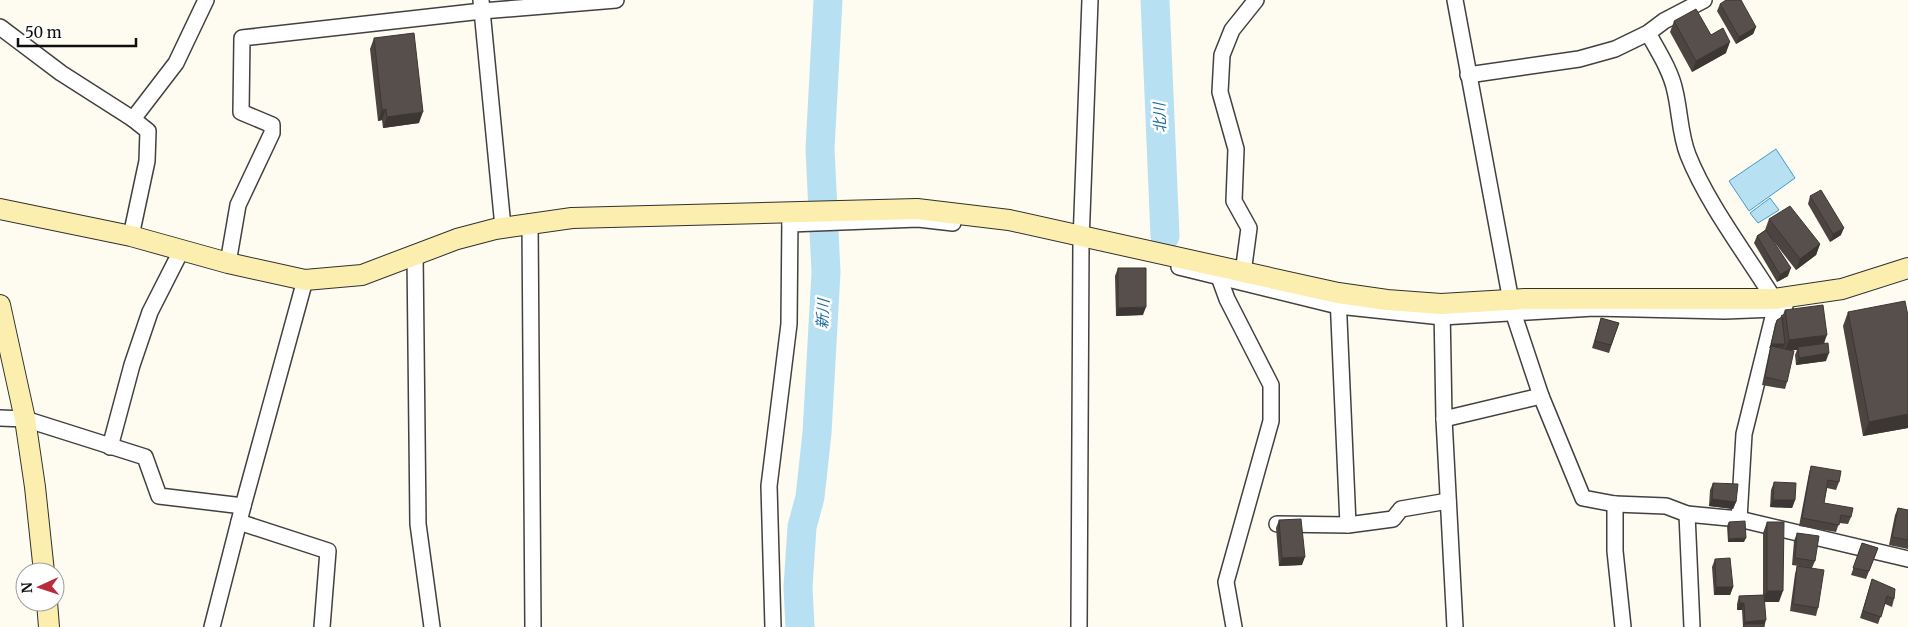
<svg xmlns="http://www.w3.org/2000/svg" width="1908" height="627" viewBox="0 0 1908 627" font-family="Merriweather,'Noto Sans JP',serif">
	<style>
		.water { fill: #b7e1f3; stroke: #419bc7 }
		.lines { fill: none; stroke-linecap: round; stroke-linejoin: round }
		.river { stroke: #b7e1f3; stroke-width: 29 }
		.street-casing { stroke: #414141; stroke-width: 18 }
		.secondary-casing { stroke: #303030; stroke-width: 22 }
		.street { stroke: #fff; stroke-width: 15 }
		.secondary { stroke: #fbeeae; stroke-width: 20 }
		.wall { fill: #4b4440 }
		.shaded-wall { fill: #3d3734 }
		.building { fill: #574f4b; stroke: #3d3734 }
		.labels { text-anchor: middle; stroke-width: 5; stroke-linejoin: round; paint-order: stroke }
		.water-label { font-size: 15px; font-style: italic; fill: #1d6c9b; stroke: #fff }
	</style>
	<rect width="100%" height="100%" fill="#fefbf0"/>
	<g class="water">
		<path d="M1776 149 1795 178 1749 211 1729 181Z"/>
		<path d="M1770 198 1779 210 1758 223 1750 213Z"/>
	</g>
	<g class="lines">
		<g class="river">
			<path d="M1155 0 1165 236"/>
			<path d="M800 627 798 587 802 527 810 497 817 433 826 272 820 149 828 0"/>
		</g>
		<defs>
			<g id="street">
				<path d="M481 0 503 227"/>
				<path d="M1455 0 1513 312 1541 396 1583 498 1615 504 1666 506 1687 514 1739 519 1908 559"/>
				<path d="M0 27 61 73 133 119 148 131 147 161 131 236"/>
				<path d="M1648 33C1658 51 1671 71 1675 91 1680 112 1680 135 1688 155 1707 203 1746 254 1774 299L1775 309 1744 434 1739 519"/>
				<path d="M1468 75 1579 59 1615 49 1648 33 1664 21 1704 0"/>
				<path d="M133 119 176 63 206 0"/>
				<path d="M530 222 533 627"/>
				<path d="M790 224 918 219 953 223"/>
				<path d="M415 254 418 524 432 627"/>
				<path d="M228 263 238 205 272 133V125L241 112 242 38 482 11 616 0"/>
				<path d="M1179 267 1338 306 1442 317 1594 308 1725 311 1775 309 1785 306"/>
				<path d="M1220 270 1219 277 1227 299 1271 385V421L1226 582 1234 627"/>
				<path d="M1243 273 1249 228 1234 201 1236 149 1220 92 1222 55 1232 30 1256 0"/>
				<path d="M1338 296 1348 525"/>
				<path d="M1442 308 1444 419 1455 627"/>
				<path d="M0 418 25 419 145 457 159 496 243 506"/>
				<path d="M1444 419 1541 396"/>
				<path d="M110 447 132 365 150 312 182 249"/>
				<path d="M1615 504V551L1623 627"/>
				<path d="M1687 514 1692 627"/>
				<path d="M239 522 328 551 322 627"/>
				<path d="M1277 524 1348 525 1393 519 1401 509 1448 501"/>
				<path d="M212 627 243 506 305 280"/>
				<path d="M773 627 769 486 789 324 790 216"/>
				<path d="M1079 627 1081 242 1090 0"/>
			</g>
			<g id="secondary">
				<path d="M0 209 131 236 228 263 305 280 362 275 457 239 495 229 572 218 917 209 1009 220 1338 293 1387 300 1441 304 1525 299H1774L1842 289 1908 268"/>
				<path d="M0 305 25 419 35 487 44 572"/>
				<path d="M47 602 49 627"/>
			</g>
		</defs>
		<use href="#street" class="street-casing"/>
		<use href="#secondary" class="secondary-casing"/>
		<use href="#street" class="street"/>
		<use href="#secondary" class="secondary"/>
	</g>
	<g class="wall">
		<path d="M1720 4 1756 27 1753 34 1736 44 1717 11Z"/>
		<path d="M1674 21 1711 35 1726 53 1692 72 1670 32Z"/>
		<path d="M374 38 419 123 383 128 382 120 378 121 370 49Z"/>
		<path d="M1810 196 1841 235 1830 242 1808 204Z"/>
		<path d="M1769 219 1820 244 1816 255 1796 270 1771 238 1788 276 1777 282 1754 243 1757 236 1765 230Z"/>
		<path d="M1118 268 1143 315 1116 316 1115 276Z"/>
		<path d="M1785 310 1825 343 1826 361 1796 365 1795 355 1797 350H1791L1787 382 1785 389 1762 385 1775 324 1777 320 1782 317Z"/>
		<path d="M1848 312 1908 316V428L1863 436 1843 326Z"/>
		<path d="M1601 318 1619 323 1609 353 1592 348Z"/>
		<path d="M1811 466 1839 482 1836 490 1827 488 1824 503 1851 517 1848 524 1839 523 1836 532 1799 526 1809 473Z"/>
		<path d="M1774 482 1795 500 1792 508 1770 507 1771 490Z"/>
		<path d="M1713 483 1736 502 1733 509 1709 506 1710 490Z"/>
		<path d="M1898 508 1908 510V549L1889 545 1895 515Z"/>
		<path d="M1279 520 1302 565 1279 566 1276 528Z"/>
		<path d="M1729 522 1744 542H1728L1727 526Z"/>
		<path d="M1767 522 1779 602H1764V627H1743L1742 610H1737V604L1739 596 1763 595V533Z"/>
		<path d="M1797 533 1815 561 1812 568 1818 608 1816 616 1790 611 1795 574 1797 566 1812 568 1792 565 1794 541Z"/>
		<path d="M1862 543 1878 548 1866 579 1851 575Z"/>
		<path d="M1715 559 1733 587 1730 595H1714L1712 567Z"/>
		<path d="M1872 579 1894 599 1892 607 1885 604 1878 624 1860 618Z"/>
	</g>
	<g class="shaded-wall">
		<path d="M1756 27 1753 34 1736 44 1739 37Z"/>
		<path d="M1730 42 1726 53 1692 72 1696 61Z"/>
		<path d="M386 109 382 120 378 121 382 110Z"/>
		<path d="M423 112 419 123 383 128 387 117Z"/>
		<path d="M1844 228 1841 235 1830 242 1833 234Z"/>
		<path d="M1820 244 1816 255 1796 270 1800 259Z"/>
		<path d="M1791 268 1788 276 1777 282 1780 275Z"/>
		<path d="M1146 307 1143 315 1116 316 1118 308Z"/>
		<path d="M1827 335 1823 346 1798 347 1797 350 1784 351 1789 340Z"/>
		<path d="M1771 344H1785L1784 347 1769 348Z"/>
		<path d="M1829 353 1826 361 1796 365 1799 358Z"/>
		<path d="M1908 414V428L1863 436 1869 422Z"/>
		<path d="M1712 499 1736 502 1733 509 1709 506Z"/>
		<path d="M1773 500H1795L1792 508 1770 507Z"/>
		<path d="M1746 538 1744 542H1728L1729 539Z"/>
		<path d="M1305 557 1302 565 1279 566 1282 558Z"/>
		<path d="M1716 587H1733L1730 595H1714Z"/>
		<path d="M1767 591H1783L1779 602H1762Z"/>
		<path d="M1740 603H1744L1742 610H1737Z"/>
		<path d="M1766 620 1764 627 1744 625 1745 622Z"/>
	</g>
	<g class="building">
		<path d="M1726 0H1741L1756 27 1739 37 1720 4Z"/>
		<path d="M1696 9 1711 35 1723 28 1730 42 1696 61 1674 21Z"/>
		<path d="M414 33 423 112 387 117 386 109 382 110 374 38Z"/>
		<path d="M1821 190 1844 228 1833 234 1810 196Z"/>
		<path d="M1790 206 1820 244 1800 259 1769 219Z"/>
		<path d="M1766 230 1791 268 1780 275 1757 236Z"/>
		<path d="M1118 268H1146V307L1118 308Z"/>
		<path d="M1905 301 1908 316V414L1869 422 1848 312Z"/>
		<path d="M1823 305 1827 335 1789 340 1785 310Z"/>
		<path d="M1782 317 1785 344H1771L1777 320Z"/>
		<path d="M1601 318 1619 323 1611 345 1595 341Z"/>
		<path d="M1828 343 1829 353 1799 358 1798 347Z"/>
		<path d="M1771 346 1794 351 1787 382 1765 377Z"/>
		<path d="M1811 466 1841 471 1839 482 1828 480 1824 503 1853 508 1851 517 1841 515 1839 525 1802 518Z"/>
		<path d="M1774 482 1796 483 1795 500H1773Z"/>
		<path d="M1713 483 1738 484 1736 502 1712 499Z"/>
		<path d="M1898 508 1908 510V540L1892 537Z"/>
		<path d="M1301 519 1305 557 1282 558 1279 520Z"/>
		<path d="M1745 521 1746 538 1729 539V522Z"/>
		<path d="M1767 522H1784L1783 591H1767Z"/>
		<path d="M1797 533 1819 536 1815 561 1795 558Z"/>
		<path d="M1862 543 1878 548 1869 571 1853 568Z"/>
		<path d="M1730 558 1733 587H1716L1715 559Z"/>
		<path d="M1797 566 1824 570 1818 608 1793 604Z"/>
		<path d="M1872 579 1895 589 1894 599 1887 596 1881 617 1863 611Z"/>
		<path d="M1764 595 1766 620 1745 622 1744 603H1740L1739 596Z"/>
		<rect x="1744" y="624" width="20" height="3"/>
	</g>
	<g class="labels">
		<g class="water-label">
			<text transform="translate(1160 118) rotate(-92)" y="5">北川</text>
			<text transform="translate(823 314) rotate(-87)" y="5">新川</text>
		</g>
	</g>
	<g transform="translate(40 587) rotate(267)"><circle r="24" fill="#ffffff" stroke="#9f9f9f"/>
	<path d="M0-4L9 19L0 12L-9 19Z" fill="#b82c3c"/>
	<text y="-8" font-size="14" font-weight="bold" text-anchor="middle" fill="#0e0e0e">N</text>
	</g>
	<path d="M18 38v8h118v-8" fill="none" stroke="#0e0e0e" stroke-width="2.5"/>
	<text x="25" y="38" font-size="15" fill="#0e0e0e" stroke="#ffffff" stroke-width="4" paint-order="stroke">50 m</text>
</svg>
